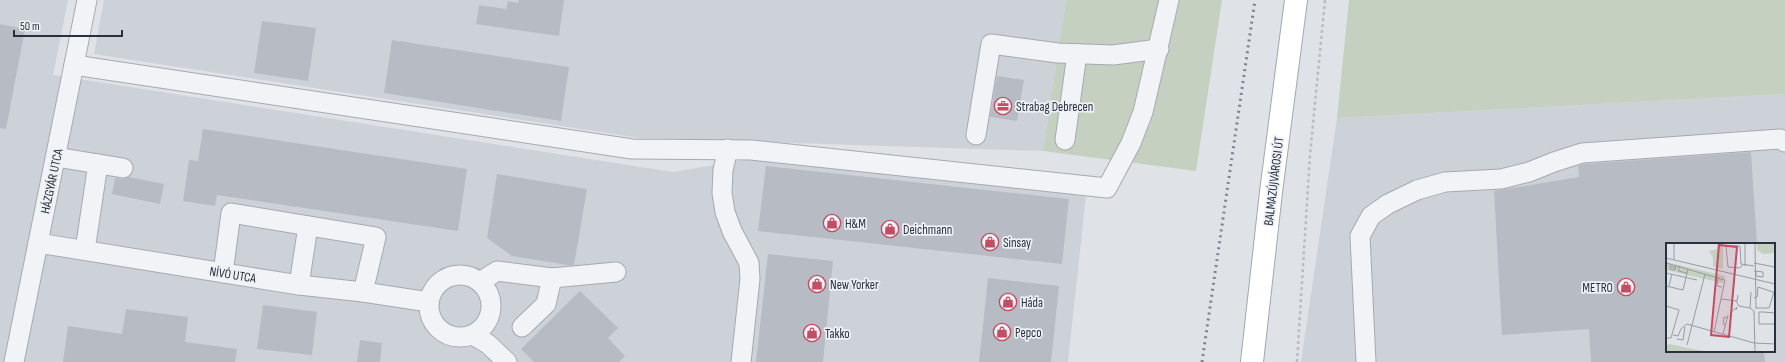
<svg xmlns="http://www.w3.org/2000/svg" width="1785" height="362" viewBox="0 0 1785 362" font-family="'Sofia Sans Condensed',sans-serif">
	<style>
		.built { fill: #cdd2d9; fill-rule: evenodd }
		.green { fill: #c5d0c1 }
		.building { fill: #b7bcc4 }
		.lines { fill: none; stroke-linecap: round; stroke-linejoin: round }
		.minor-casing { stroke: #a5aab1; stroke-width: 21 }
		.major-casing { stroke: #9fa7b2; stroke-width: 24 }
		.path { stroke: #b9bdc2; stroke-width: 2.5; stroke-dasharray: 3 3; stroke-linecap: butt }
		.minor { stroke: #f1f3f6; stroke-width: 19 }
		.major { stroke: #fff; stroke-width: 22 }
		.rail { stroke: #7a8390; stroke-width: 3; stroke-dasharray: 2 4; stroke-linecap: butt }
		.labels { text-anchor: middle; stroke-width: 3.5; stroke-linejoin: round; paint-order: stroke }
		.poi-label { font-size: 13px; fill: #29313d; stroke: #eef1f5; text-anchor: start }
		.street-label { font-size: 13px; fill: #29313d; stroke: #eef1f5 }
		.inset-road { fill: none; stroke: #969ca3; stroke-width: 1 }
		.view { fill: #c44c63; fill-opacity: 0.15; stroke: #c44c63; stroke-width: 2 }
		.inset-edge { fill: none; stroke: #29313d; stroke-width: 2 }
	</style>
	<rect width="100%" height="100%" fill="#dfe3e7"/>
	<g class="built">
		<path d="M0 0H68L53 75 673 172 762 157 1086 195 1068 362H0Z"/>
		<path d="M104 0H1066L1043 151 639 138 94 54Z"/>
		<path d="M1785 94V362H1301L1337 118ZM1667 244H1774V351H1667Z"/>
	</g>
	<g class="green">
		<path d="M1066 0H1222L1196 171 1043 151Z"/>
		<path d="M1349 0H1785V94L1337 118Z"/>
	</g>
	<g class="building">
		<path d="M519 0H564L559 36 476 24 479 5 506 9 508 1 518 3Z"/>
		<path d="M262 21 316 28 308 81 254 73Z"/>
		<path d="M0 24 25 29 6 129 0 128Z"/>
		<path d="M392 40 569 67 561 121 384 93Z"/>
		<path d="M997 76 1024 80 1017 121 990 117Z"/>
		<path d="M203 129 467 169 458 231 217 195 215 206 183 201 189 160 198 161Z"/>
		<path d="M1751 152 1757 244H1667V351H1764L1765 362H1591L1589 329 1502 335 1494 191 1579 177 1578 166 1584 164Z"/>
		<path d="M766 166 1069 199 1062 264 758 231Z"/>
		<path d="M497 174 587 189 574 265H568L512 256 487 238Z"/>
		<path d="M129 177 164 184 160 204 112 194 115 178 122 179Z"/>
		<path d="M768 254 833 261 823 362H756Z"/>
		<path d="M988 278 1059 286 1051 362H979Z"/>
		<path d="M580 291 618 328 608 338 625 356 619 362H534L521 349Z"/>
		<path d="M263 305 317 312 312 355 257 349Z"/>
		<path d="M126 309 188 317 185 342 237 349 235 362H63L68 326 122 334Z"/>
		<path d="M360 340 382 343 380 362H357Z"/>
	</g>
	<g class="lines">
		<defs>
			<g id="minor">
				<path d="M74 65 632 149 751 150 1107 188 1131 143 1143 112 1169 0"/>
				<path d="M976 135 991 44 1058 53 1113 55 1159 49"/>
				<path d="M1065 140 1077 54"/>
				<path d="M728 149 723 170 722 193 725 212 732 231 749 263 750 279 741 362"/>
				<path d="M56 157 123 168"/>
				<path d="M38 243 299 285 363 292 429 302"/>
				<path d="M85 250 98 164"/>
				<path d="M223 273 231 213 376 237 363 292"/>
				<circle cx="460" cy="306" r="31"/>
				<path d="M480 282 497 271 552 278 616 272"/>
				<path d="M299 285 308 226"/>
				<path d="M522 327 546 304 552 278"/>
				<path d="M473 335 488 344 507 362"/>
				<path d="M14 362 87 0"/>
				<path d="M1366 362 1360 236 1371 216 1388 204 1417 190 1445 182 1501 179 1529 172 1554 162 1582 153 1780 139 1785 142"/>
			</g>
			<path id="major" d="M1252 362 1271 192 1296 0"/>
		</defs>
		<use href="#minor" class="minor-casing"/>
		<use href="#major" class="major-casing"/>
		<path class="path" d="M1297 362 1310 155 1325 0"/>
		<use href="#minor" class="minor"/>
		<use href="#major" class="major"/>
		<path class="rail" d="M1202 362 1255 0"/>
	</g>
	<defs>
		<symbol id="office-ring" viewBox="-11 -11 22 22"><circle r="9.5" fill="#eef1f5" stroke="#c44c63" stroke-width="1.5"/><path d="M-6-3h4V-5.5h4V-3h4V5H-6ZM-1-4.5V-3h2v-1.5ZM-6 0V1H6V0Z" fill="#c44c63"/></symbol>
		<symbol id="shop-ring" viewBox="-11 -11 22 22"><circle r="9.5" fill="#eef1f5" stroke="#c44c63" stroke-width="1.5"/><path d="M-5-2.5h2.3a2.7 3.5 0 0 1 5.4 0H5L5.5 6h-11ZM-1.5-2.5h3a1.5 2.3 0 0 0-3 0Z" fill="#c44c63"/></symbol>
	</defs>
	<g fill-rule="evenodd">
		<use href="#office-ring" x="993" y="96" width="20" height="20"/>
		<use href="#shop-ring" x="822" y="213" width="20" height="20"/>
		<use href="#shop-ring" x="880" y="219" width="20" height="20"/>
		<use href="#shop-ring" x="980" y="232" width="20" height="20"/>
		<use href="#shop-ring" x="807" y="274" width="20" height="20"/>
		<use href="#shop-ring" x="1616" y="277" width="20" height="20"/>
		<use href="#shop-ring" x="998" y="292" width="20" height="20"/>
		<use href="#shop-ring" x="992" y="322" width="20" height="20"/>
		<use href="#shop-ring" x="802" y="323" width="20" height="20"/>
	</g>
	<g class="labels">
		<g class="poi-label">
			<text x="1016" y="111">Strabag Debrecen</text>
			<text x="845" y="228">H&amp;M</text>
			<text x="903" y="234">Deichmann</text>
			<text x="1003" y="247">Sinsay</text>
			<text x="830" y="289">New Yorker</text>
			<text x="1613" y="292" text-anchor="end">METRO</text>
			<text x="1021" y="307">Háda</text>
			<text x="1015" y="337">Pepco</text>
			<text x="825" y="338">Takko</text>
		</g>
		<g class="street-label">
			<text transform="translate(51 181) rotate(-78)" y="5">HÁZGYÁR UTCA</text>
			<text transform="translate(1273 181) rotate(-83)" y="5">BALMAZÚJVÁROSI ÚT</text>
			<text transform="translate(233 274) rotate(9)" y="5">NÍVÓ UTCA</text>
		</g>
	</g>
	<g transform="translate(1666 243)">
		<rect width="109" height="109" fill="#dfe3e7"/>
		<path d="M51 0H78L57 1V26L47 24V15L43 8 51 6ZM91 0H109V10L97 11 91 7ZM0 19 59 33 57 40 0 27ZM3 101 32 107 41 109H0V102Z" fill="#c5d0c1"/>
		<path class="inset-road" d="M89 0 90 65M0 15 109 41M8 17V0M0 20 59 37 48 89M88 20 109 24M77 22 73 25 62 24 60 3H74L75 21 88 23M14 23 12 28 21 30M79 23V1M10 25 4 23V26L9 27 10 23M88 28H89L97 29V34L90 33V28M0 30 31 37M52 34 51 43 56 44M0 43 17 47 22 26M3 43 6 31M88 55 91 54 92 44 107 49M55 56 71 58 72 52M70 58 73 63 84 65M0 63 13 67 5 95H0M84 65 88 68 89 109M84 65 85 49M89 65H103L109 46M97 69H93V81H109M97 69 109 70M64 70 71 64 70 67M59 82 57 81 58 74 61 75M57 91 62 72M7 92 12 93 15 86 21 81 88 100 109 101M11 96 17 97 19 84M21 102 39 31"/>
		<path class="view" d="M53 2 71 4 63 94 45 92Z"/>
		<rect width="109" height="109" class="inset-edge"/>
	</g>
	<path d="M14 30v6h108v-6" fill="none" stroke="#29313d" stroke-width="2"/>
	<text x="20" y="30" font-size="12" fill="#29313d" stroke="#eef1f5" stroke-width="3" paint-order="stroke">50 m</text>
</svg>
